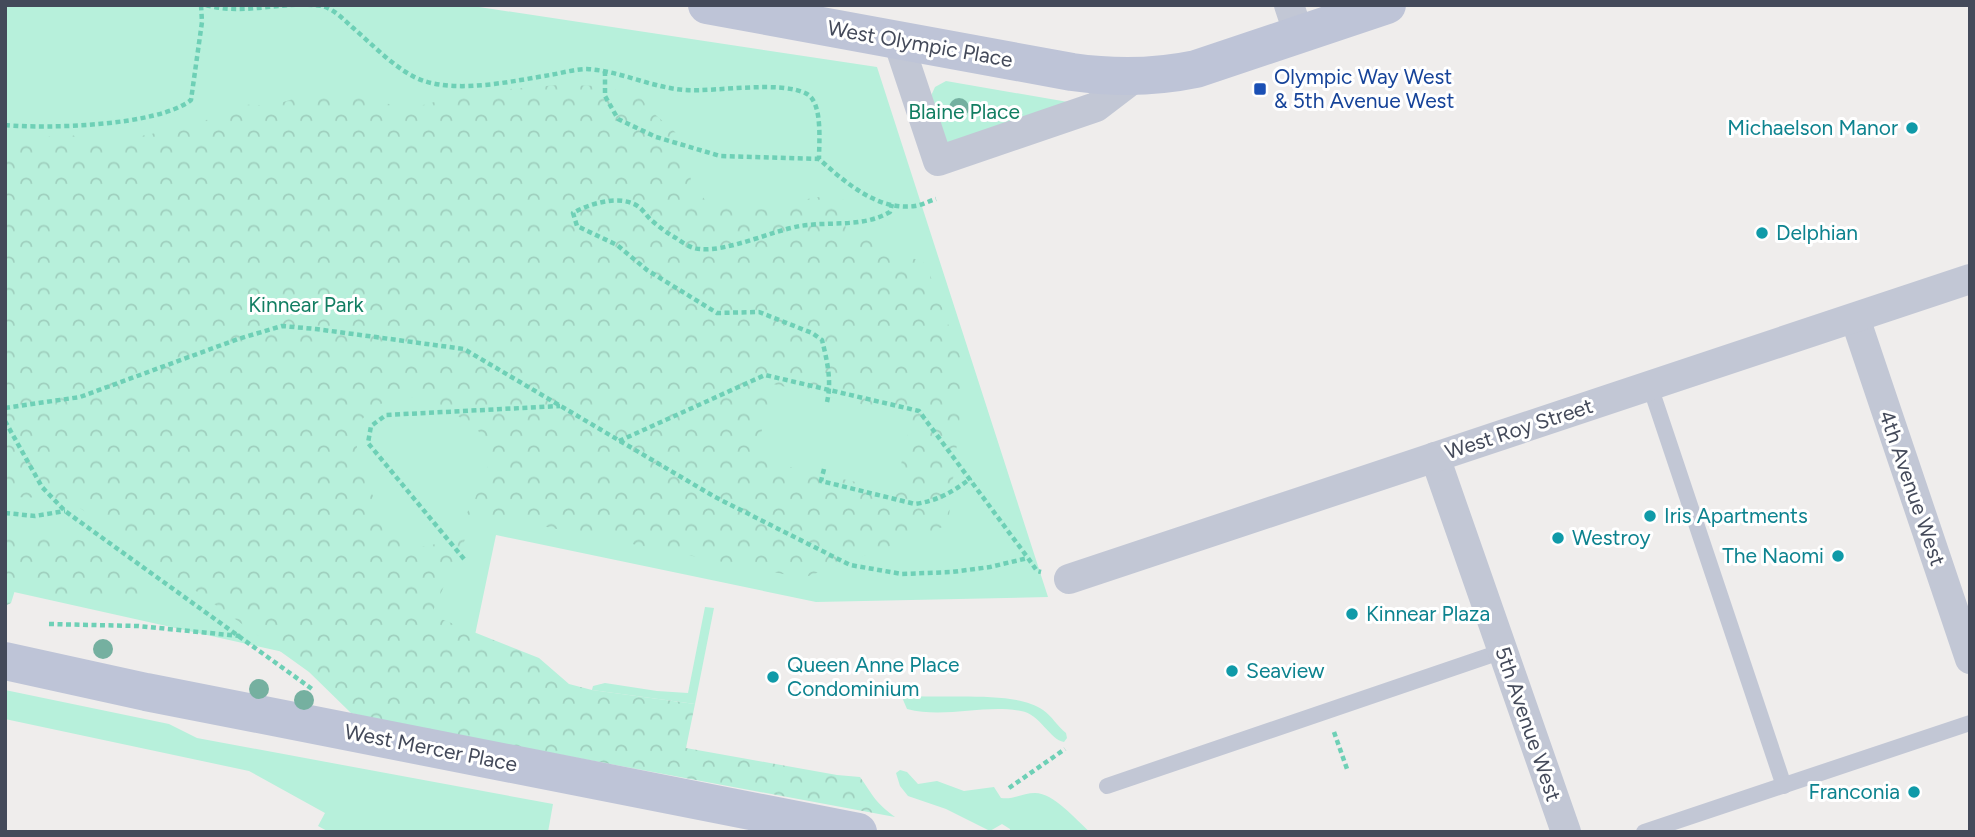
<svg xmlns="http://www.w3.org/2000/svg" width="1975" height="837" viewBox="0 0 1975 837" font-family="Figtree,sans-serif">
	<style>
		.green { fill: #b7f0db }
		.forest { fill: url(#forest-crowns); fill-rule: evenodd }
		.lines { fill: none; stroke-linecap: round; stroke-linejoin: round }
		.path { stroke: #6ed0b6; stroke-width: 4.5; stroke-dasharray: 5 3.5; stroke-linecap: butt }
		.lane { stroke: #c2c7d5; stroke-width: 16 }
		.street { stroke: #c2c7d5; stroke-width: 30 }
		.secondary { stroke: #bec4d7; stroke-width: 38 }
		.tree { fill: #75b0a0 }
		.transit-dot { fill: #1a4fb4; stroke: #fff; stroke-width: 2.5 }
		.culture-dot { fill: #0f9aa8; stroke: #fff; stroke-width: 2.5 }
		.labels { text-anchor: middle; stroke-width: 6; stroke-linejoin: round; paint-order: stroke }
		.street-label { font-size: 21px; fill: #444a5a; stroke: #fff }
		.transit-label { font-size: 21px; fill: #164399; stroke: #fff; text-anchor: start }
		.park-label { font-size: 21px; fill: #127e62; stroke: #fff }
		.culture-label { font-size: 21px; fill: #0d838f; stroke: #fff; text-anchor: start }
	</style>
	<defs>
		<pattern id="forest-crowns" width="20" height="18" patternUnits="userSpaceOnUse" patternTransform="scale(1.75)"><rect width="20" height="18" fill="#b7f0db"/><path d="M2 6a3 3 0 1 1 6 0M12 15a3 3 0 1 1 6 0" fill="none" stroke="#9fcfbe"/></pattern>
	</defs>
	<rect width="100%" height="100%" fill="#efedec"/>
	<g class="green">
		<path d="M5 5H466L877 67 1048 597 816 602 496 535 463 692 5 590Z"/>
		<path d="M946 81 1068 102 959 145 946 142 930 98 935 87Z"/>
		<path d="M705 607 714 608 695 704 592 690 593 686 605 683 657 691 688 693Z"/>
		<path d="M5 690 169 724 197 738 553 804 548 832H329L318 826 325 813 249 771 5 719Z"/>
		<path d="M901 695C938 700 1014 689 1043 710 1052 716 1057 726 1066 733L1067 738 1064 742C1050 740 1040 714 1021 711 983 704 945 719 907 709Z"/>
		<path d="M900 770 907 772 918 784 937 781 964 791 994 787 1001 798C1013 800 1023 793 1035 793 1054 793 1075 819 1090 832H1010V829L1002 824 990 831 946 809 908 796 900 786 896 773Z"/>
	</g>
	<g class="forest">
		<path d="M558 85 603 86 626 93 632 86 650 110 675 132 688 163 692 186 715 210 746 204 756 209 786 210 803 200 817 197 844 200 846 233 865 237 926 264 965 370 948 525 803 578 477 513 431 615 539 658 569 684 592 690 695 704 686 748 837 775 860 777C874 797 875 802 895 817L395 724 351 713 309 672 80 508 64 498 5 497V142L31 143 51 136 67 133 85 140 106 142 126 139 196 125 221 113 232 103C246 105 261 106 276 104 285 102 293 98 302 97 337 93 372 95 404 110L465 94 480 98 510 89ZM773 384 912 416 895 491 755 459ZM410 397 434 401 477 428 491 457C480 489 467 527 435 544 429 547 420 546 413 546 405 540 394 533 388 525 382 516 378 505 373 496 349 449 344 403 410 397Z"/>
		<path d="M42 530 94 544 106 550 123 570 157 586 155 592 140 596 116 598 94 605 55 597 36 584 16 587 11 603 5 606V534Z"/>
	</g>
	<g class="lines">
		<g class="path">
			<path d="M206 5C245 16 284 0 322 6 334 9 343 19 352 27 372 44 399 73 424 81 461 93 513 81 550 75 562 73 575 69 587 69 621 71 652 88 686 90 715 92 782 80 807 94 823 103 819 143 819 159 845 182 877 211 915 206 922 205 929 201 936 199"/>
			<path d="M605 71V96L618 119 656 137 720 156 819 159"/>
			<path d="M5 125C48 129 158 126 191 100L202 22 201 5"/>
			<path d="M827 402C832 381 827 360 822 340L812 333 759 312 717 313 647 270 617 245 577 226 573 213C590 203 622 194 639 207 643 210 646 215 650 219 658 226 667 233 676 238 683 243 692 249 700 249 727 252 772 231 800 226 831 221 862 228 890 212L892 204"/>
			<path d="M5 408 80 397 238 339 282 326 316 329 464 349 715 497 850 565 902 574 952 572 990 567 1028 558 1037 571 1041 572"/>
			<path d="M5 421 42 487 65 511 312 689"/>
			<path d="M619 441 765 375 919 411 1028 558"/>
			<path d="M824 469 821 481 915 504C937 501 953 492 971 478"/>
			<path d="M5 513 35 516 65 511"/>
			<path d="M464 559 368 443 371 426 386 415 560 406"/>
			<path d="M49 624 138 626 240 636"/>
			<path d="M1334 732 1347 769"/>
			<path d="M1009 788 1065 749"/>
		</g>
		<g class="lane">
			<path d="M1650 386 1784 786"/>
			<path d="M1107 786 1503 651"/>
			<path d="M1644 832 1970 723"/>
		</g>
		<g class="street">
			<path d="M1289 5 1299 35"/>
			<path d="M898 41 938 161 1096 107 1134 78"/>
			<path d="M1855 318 1970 659"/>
			<path d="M1435 457 1566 832"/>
			<path d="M1069 579 1970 279"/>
		</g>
		<g class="secondary">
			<path d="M707 5 1072 72C1114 78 1153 78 1196 69L1387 5"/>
			<path d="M5 661 146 692 858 832"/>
		</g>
	</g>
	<g class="tree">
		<circle cx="959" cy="108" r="10"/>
		<circle cx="103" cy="649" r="10"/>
		<circle cx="259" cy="689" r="10"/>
		<circle cx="304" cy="700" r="10"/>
	</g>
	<rect class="transit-dot" x="1253" y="82" width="14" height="14" rx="3.5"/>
	<g class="culture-dot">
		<circle cx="1912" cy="128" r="7"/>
		<circle cx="1762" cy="233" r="7"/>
		<circle cx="1650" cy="516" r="7"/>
		<circle cx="1558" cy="538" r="7"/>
		<circle cx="1838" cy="556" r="7"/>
		<circle cx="1352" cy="614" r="7"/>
		<circle cx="1232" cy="671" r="7"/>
		<circle cx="773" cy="677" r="7"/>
		<circle cx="1914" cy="792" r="7"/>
	</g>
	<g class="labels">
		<g class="street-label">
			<text transform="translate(920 44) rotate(10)" y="7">West Olympic Place</text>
			<text transform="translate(1519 429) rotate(-18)" y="7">West Roy Street</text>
			<text transform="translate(1912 488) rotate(71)" y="7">4th Avenue West</text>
			<text transform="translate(1528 724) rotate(71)" y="7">5th Avenue West</text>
			<text transform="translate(431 748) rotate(11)" y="7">West Mercer Place</text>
		</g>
		<g class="transit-label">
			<text x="1274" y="84">Olympic Way West<tspan x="1274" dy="24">&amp; 5th Avenue West</tspan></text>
		</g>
		<g class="park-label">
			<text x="964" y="119">Blaine Place</text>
			<text x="306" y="312">Kinnear Park</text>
		</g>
		<g class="culture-label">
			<text x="1898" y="135" text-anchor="end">Michaelson Manor</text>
			<text x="1776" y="240">Delphian</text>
			<text x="1664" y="523">Iris Apartments</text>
			<text x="1572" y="545">Westroy</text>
			<text x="1824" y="563" text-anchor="end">The Naomi</text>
			<text x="1366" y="621">Kinnear Plaza</text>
			<text x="787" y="672">Queen Anne Place<tspan x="787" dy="24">Condominium</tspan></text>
			<text x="1246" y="678">Seaview</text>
			<text x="1900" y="799" text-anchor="end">Franconia</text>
		</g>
	</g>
	<rect width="1975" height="837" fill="none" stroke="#444a5a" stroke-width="14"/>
</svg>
